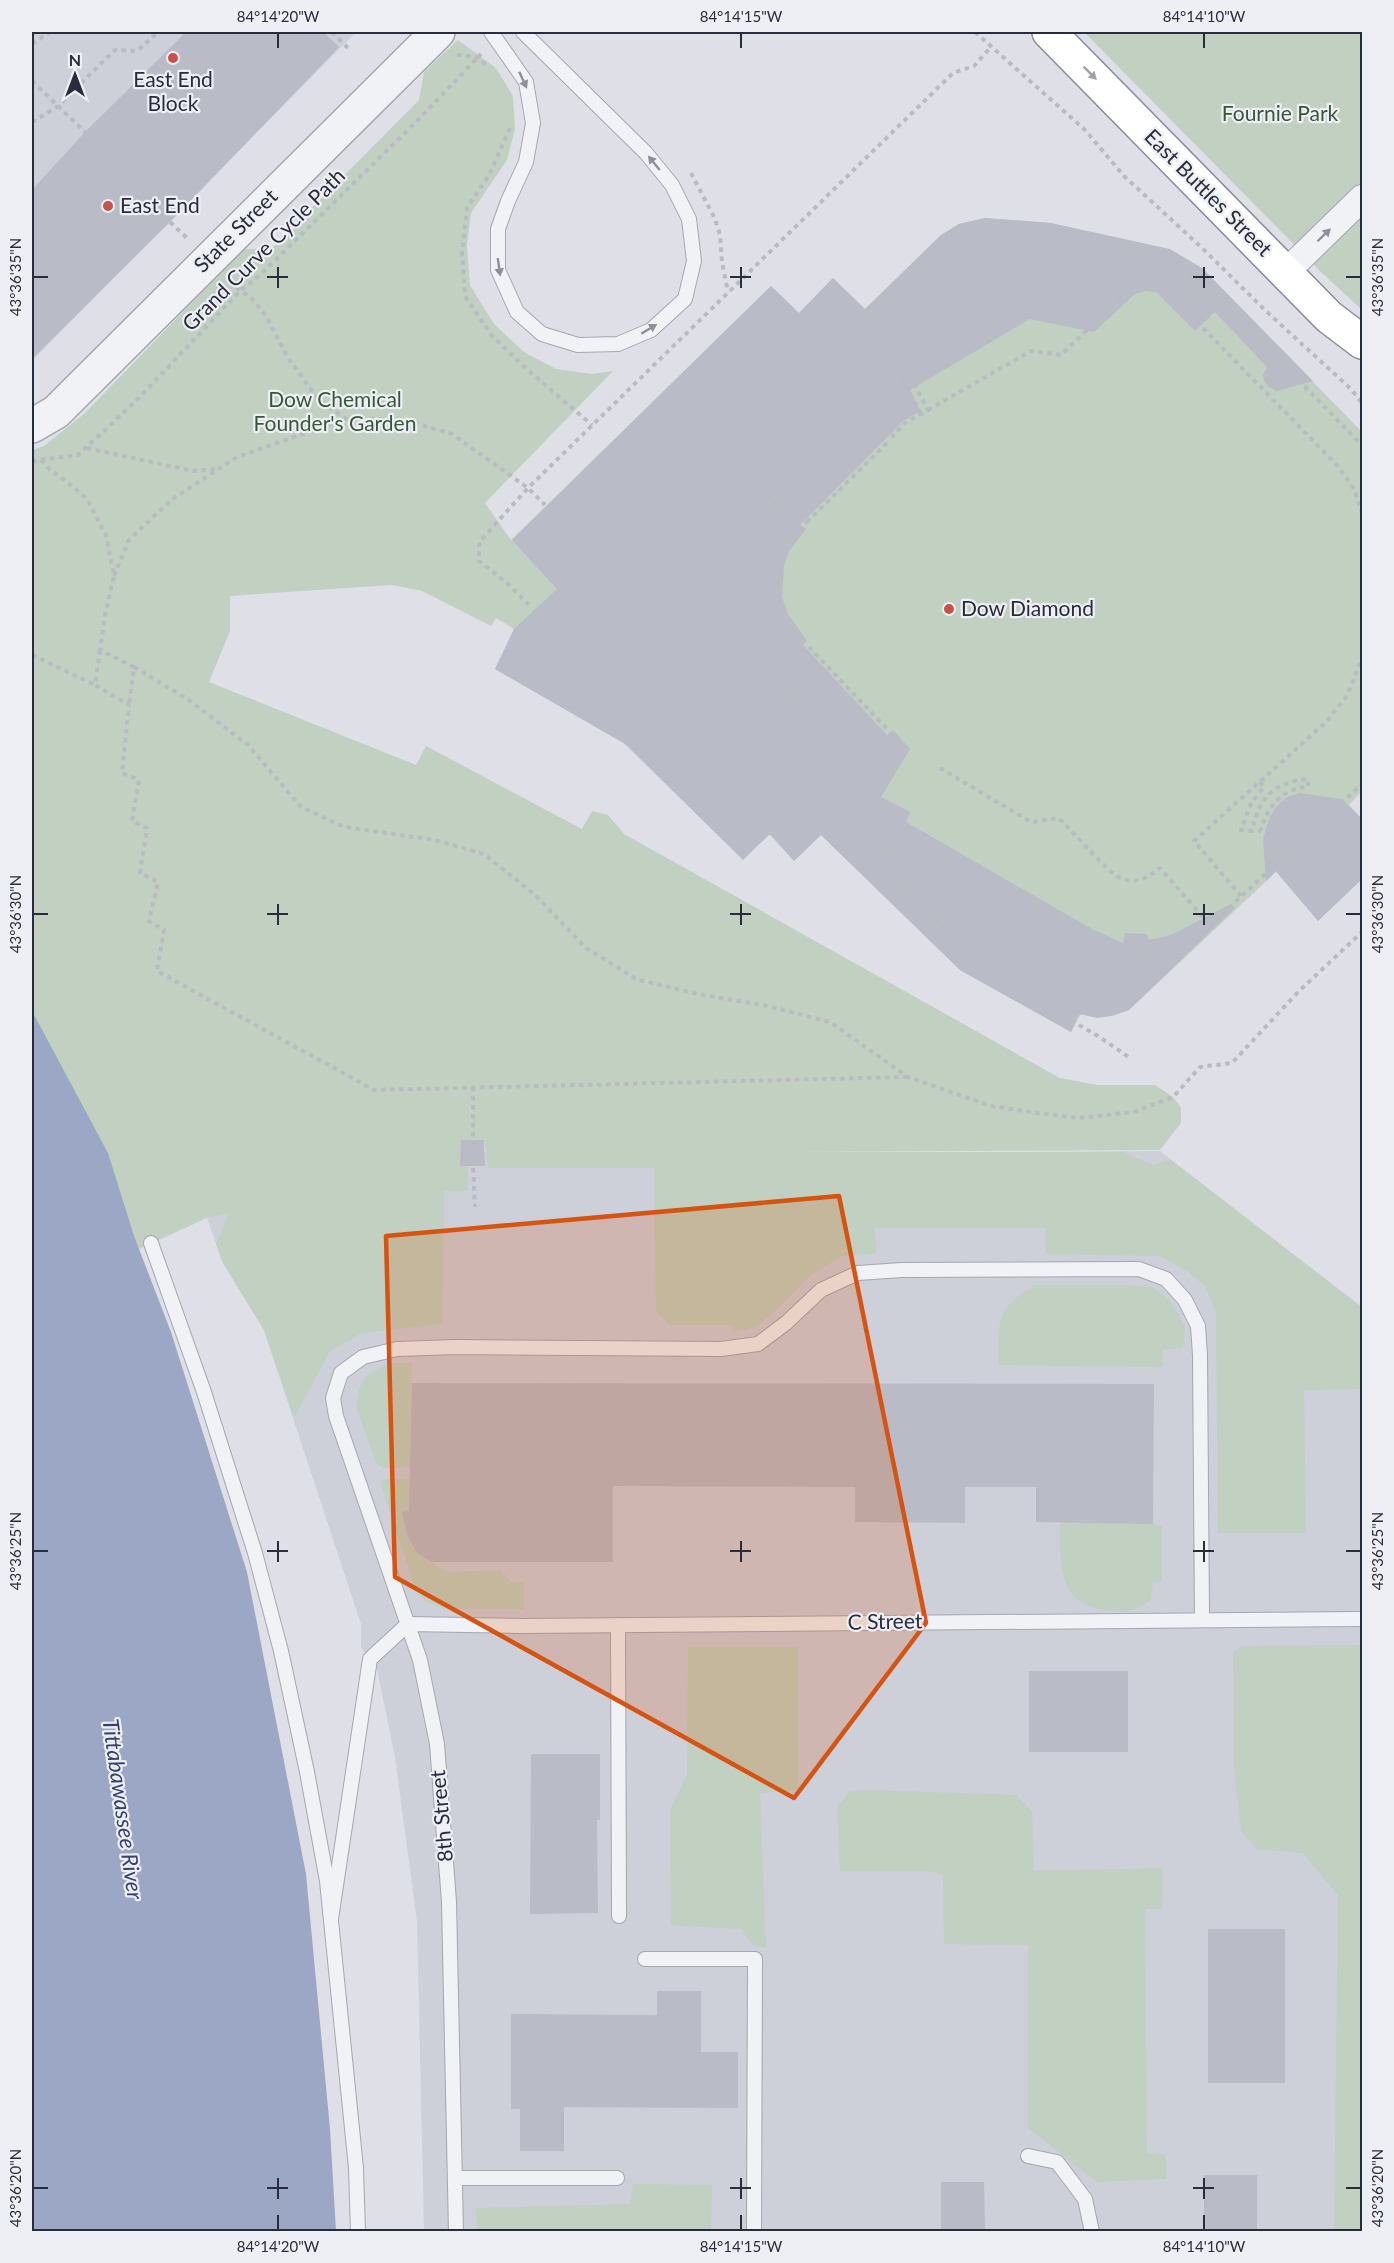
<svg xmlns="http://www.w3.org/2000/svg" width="1394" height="2263" viewBox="0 0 1394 2263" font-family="Lato,sans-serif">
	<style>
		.built { fill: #cdcfd9 }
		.green { fill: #c1d0c0 }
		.water { fill: #9ca7c5 }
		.building { fill: #b9bbc6 }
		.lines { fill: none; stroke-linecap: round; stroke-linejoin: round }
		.service-casing { stroke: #a5a6b1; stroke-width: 16 }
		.minor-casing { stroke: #a5a6b1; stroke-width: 28 }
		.tertiary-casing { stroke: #a5a6b1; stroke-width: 36 }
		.trunk-casing { stroke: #878b9d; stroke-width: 36 }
		.path { stroke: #b9bbc2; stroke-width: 4; stroke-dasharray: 4.5 4.5; stroke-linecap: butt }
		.service { stroke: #f1f2f6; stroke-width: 14 }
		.minor { stroke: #f1f2f6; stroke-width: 26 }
		.tertiary { stroke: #f1f2f6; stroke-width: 33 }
		.trunk { stroke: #fff; stroke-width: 33 }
		.oneway { fill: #9fa0a8 }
		.oneway2 { fill: #8d8f9a }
		.marked { fill: #d55411; fill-opacity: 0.2; stroke: #d55411; stroke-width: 4.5; stroke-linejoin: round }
		.ticks { fill: none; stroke: #292c3d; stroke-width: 2 }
		.poi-dot { fill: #c5534b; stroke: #eeeff5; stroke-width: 2 }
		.labels { text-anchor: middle; stroke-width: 4.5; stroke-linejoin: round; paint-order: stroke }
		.poi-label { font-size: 21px; fill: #292c3d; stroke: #eeeff5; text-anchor: start }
		.park-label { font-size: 21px; fill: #375838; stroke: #eeeff5 }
		.street-label { font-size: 21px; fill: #292c3d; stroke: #eeeff5 }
		.water-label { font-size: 22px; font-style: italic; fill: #35426e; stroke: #eeeff5 }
		.neatline { fill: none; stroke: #292c3d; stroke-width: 2 }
		.ticks-label { font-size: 15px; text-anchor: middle; fill: #292c3d }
	</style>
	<rect width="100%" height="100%" fill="#dfe0e7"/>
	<g class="built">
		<path d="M32 32H356L32 361Z"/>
		<path d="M461 1140H484V1152L758 1154 1160 1151 1362 1308V2231H424L417 1922 395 1757 377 1669 361 1647V1624L264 1330 223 1263 207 1218 455 1152Z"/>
	</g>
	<g class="green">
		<path d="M1084 32H1362V310L1322 273Z"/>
		<path d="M458 40 496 68 513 96 515 129 507 160 471 213 467 246 470 285 494 324 524 352 556 369 592 374 613 371 485 503 511 540 771 286 799 313 833 278 865 309 941 235 959 224 985 218 1051 223 1202 268 1362 432V791L1349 805 1362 819V879L1318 921 1276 872 1129 1010C1111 1017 1099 1018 1081 1014L1071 1032 960 970 821 835 794 861 769 834 611 730 608 734 495 669 514 629 496 618 491 626 422 591 392 585 230 596V631L209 682 416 765 426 746 582 829 592 811 608 815 624 834 1060 1078 1097 1085H1155L1173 1097 1181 1108V1123L1160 1150 788 1152H1124L1152 1165 1171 1160 1362 1307V1389L1304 1390 1306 1533H1218L1216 1314 1206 1287 1187 1271 1160 1256 1046 1254 1045 1228H875L876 1253 842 1256 811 1275 779 1308 756 1327 733 1332 731 1325H670L656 1311 654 1168H488L484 1140H461L460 1166H468V1191H444L442 1324 362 1333 330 1351 294 1418 264 1330 223 1263 216 1244 229 1213 207 1218 139 1249 32 1011V450L44 446 85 413 244 249H271L419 100 424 72Z"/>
		<path d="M1035 1285H1126L1152 1287 1169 1299 1185 1325 1183 1348 1162 1350 1163 1367 998 1365C999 1323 994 1309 1035 1285Z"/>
		<path d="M388 1363H412L410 1467 383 1468 376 1463 356 1406 360 1387 368 1375Z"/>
		<path d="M383 1479H410L409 1511 402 1512 407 1535 417 1553 446 1572 501 1570 511 1582H524V1609H446L426 1602 416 1590 381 1485Z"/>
		<path d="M1060 1522 1153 1524 1162 1526V1582H1153L1151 1599C1137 1611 1127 1613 1109 1611 1056 1605 1061 1564 1060 1522Z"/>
		<path d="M1362 1645V2231L1334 2232 1338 1895 1303 1853 1256 1849 1241 1831 1234 1769 1233 1652 1242 1646Z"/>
		<path d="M688 1647H798L799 1790 760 1793 766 1948 753 1945 741 1929 671 1925 670 1810 687 1775Z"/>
		<path d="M866 1790 1016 1795 1032 1811 1034 1871 1163 1868 1162 1909H1145L1147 2153 1165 2154 1167 2179 1097 2182 1028 2128V1945L944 1944 943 1875 929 1871H840L837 1807 849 1792Z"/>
		<path d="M633 2184 712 2185 711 2231H477L476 2208 630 2204Z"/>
	</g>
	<path class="water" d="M32 1011 108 1153 134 1236 171 1332 247 1572 306 1874 330 2129 336 2231H32Z"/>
	<g class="building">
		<path d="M186 32H323L339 47 170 222 32 359V190L85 132Z"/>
		<path d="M985 218 1051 223 1170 249 1202 268 1313 381 1277 391 1269 387 1264 381 1263 375 1267 367 1215 312 1195 331 1156 292 1145 291 1135 294 1094 332 1030 319 910 390 921 411 903 421 800 525 806 529 789 551 784 566 782 597 788 614 807 641 803 645 887 735 893 730 910 749 881 797 910 812 906 822 1092 929 1123 943 1125 933 1147 934 1149 940 1171 935 1231 904 1235 908 1129 1010 1112 1016 1097 1018 1079 1014 1071 1032 960 970 821 835 794 861 770 834 743 860 625 744 495 669 514 629 557 589 512 540 771 286 799 313 833 278 865 309 941 235 959 224Z"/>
		<path d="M1300 793 1342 799 1362 819V879L1318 921 1276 871 1266 881 1263 839 1269 819 1276 807 1287 797Z"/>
		<path d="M461 1140H484L485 1166H460Z"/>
		<path d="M412 1383 1154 1384 1153 1524 1036 1522V1487H965V1523L855 1522V1487L613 1486V1562H431L417 1553 407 1535 402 1512 409 1511Z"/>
		<rect x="1029" y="1671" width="99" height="81"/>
		<path d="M531 1754H600V1820H597L598 1913 530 1914Z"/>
		<rect x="1208" y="1929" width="77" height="154"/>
		<path d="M657 1991H701V2052H738V2108L564 2107V2151H520V2109H511V2014L657 2015Z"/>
		<rect x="1204" y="2175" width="53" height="57"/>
		<path d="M941 2182H984L985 2232H941Z"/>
	</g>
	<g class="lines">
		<defs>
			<g id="service">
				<path d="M491 32 526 82 533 123 526 162 508 201 498 229V270L517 312 542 334 578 345 618 344 651 330 685 299 694 261 689 219 672 185 646 153 523 32"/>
				<path d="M151 1243 204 1392 255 1553 281 1651 307 1772 327 1881 356 2168 358 2232"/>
				<path d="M618 1625 619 1916"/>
				<path d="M331 1919 370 1659 408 1624 522 1626 1362 1619"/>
				<path d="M645 1959H755L754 2232"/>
				<path d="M1028 2156 1057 2162 1085 2199 1092 2232"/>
				<path d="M455 2178H617"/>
				<path d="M456 2232 449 1902 437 1744 420 1660 336 1416 333 1398 341 1373 363 1357 397 1349 455 1347 721 1349 758 1344 786 1323 821 1290 858 1273 902 1270 1139 1269 1166 1279 1185 1300 1198 1326 1200 1355 1202 1619"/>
			</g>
			<path id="minor" d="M1286 272 1362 198"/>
			<path id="tertiary" d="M32 426 56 412 438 32"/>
			<path id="trunk" d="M1049 32 1329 317 1362 342"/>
		</defs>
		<use href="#service" class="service-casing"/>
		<use href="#minor" class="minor-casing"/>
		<use href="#tertiary" class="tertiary-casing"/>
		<use href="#trunk" class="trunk-casing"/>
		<g class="path">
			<path d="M332 32 348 48"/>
			<path d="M975 32 1085 130 1124 176 1201 247 1267 312 1351 389 1362 403"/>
			<path d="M32 44 50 32"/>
			<path d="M457 55 477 57 488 67"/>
			<path d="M32 81 85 132"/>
			<path d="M32 122 57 107 115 50 137 51 158 32"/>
			<path d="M510 128 489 175 467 208 462 253 465 296 492 336 529 371 592 425"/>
			<path d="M691 173 715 219 720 235 722 262 728 292"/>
			<path d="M170 222 189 240"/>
			<path d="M1194 275 1190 280 1208 297 1204 301 1186 283 1180 288 1205 314 1197 322 1338 466 1354 489 1362 513"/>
			<path d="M229 282 252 299 266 316 288 358 318 399 346 419H402L452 434 528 488 545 505"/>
			<path d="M892 299 923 328 1020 275 1122 297"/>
			<path d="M862 330 887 352 921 414"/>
			<path d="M840 352 932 256 956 237 981 230H1020L1166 258 1199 279 1362 445"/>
			<path d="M853 396 893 436 905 423 928 410 913 382"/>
			<path d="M928 410 1031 351 1061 355 1122 297"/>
			<path d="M818 431 849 462"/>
			<path d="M87 448 193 471 218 469"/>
			<path d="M41 460 50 470 65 480 87 499 106 535 114 576 105 615 100 650 134 667 129 705"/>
			<path d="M32 461 78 455 136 401 240 291 260 275 418 120 481 54"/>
			<path d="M783 466 814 497"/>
			<path d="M760 489 800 528"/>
			<path d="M807 522 889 441"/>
			<path d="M732 533 785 549"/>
			<path d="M780 560 788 543 807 522 783 499"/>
			<path d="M114 576 129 540 171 500 237 457 346 419"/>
			<path d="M719 585H778"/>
			<path d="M529 605 507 583 479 561V542L528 488 953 73 974 66 991 47"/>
			<path d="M726 636 785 617"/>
			<path d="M100 650 95 685 129 705 122 773 139 780 132 821 147 828 140 873 158 882 149 921 164 930 157 971 374 1090 907 1077"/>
			<path d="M32 655 95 685"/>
			<path d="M134 667 189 700 248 745 301 807 344 827 435 840 484 854 535 895 586 948 636 979 697 994 767 1006 830 1022 908 1077 991 1106 1038 1113 1079 1118 1134 1112 1173 1097 1200 1067 1232 1063 1298 992 1362 932"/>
			<path d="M784 671 808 646 888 730"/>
			<path d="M779 705 813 674"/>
			<path d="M813 742 848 709"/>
			<path d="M940 768 1031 822 1059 818C1070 829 1081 841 1091 852 1114 876 1129 894 1160 868L1210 925"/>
			<path d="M1260 782 1264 787 1251 803 1241 830 1252 831C1259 798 1273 782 1308 779V787C1280 789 1268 807 1260 831L1269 833 1272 851 1278 863"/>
			<path d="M807 783 825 802 881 847 896 877 964 951 993 975 1098 1036 1130 1058"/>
			<path d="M825 802 892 734"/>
			<path d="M1331 814 1338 821"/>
			<path d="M881 847 949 876 1021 901 1111 950 1154 956 1180 949 1203 932 1362 784"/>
			<path d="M1241 896 1194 841 1325 723 1347 696 1362 658"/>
			<path d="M473 1087V1166L475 1207"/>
		</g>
		<use href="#service" class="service"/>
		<use href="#minor" class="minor"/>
		<use href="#tertiary" class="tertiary"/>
		<use href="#trunk" class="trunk"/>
	</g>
	<defs><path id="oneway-solid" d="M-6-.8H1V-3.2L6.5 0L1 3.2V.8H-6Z" transform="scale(1.5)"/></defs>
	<use class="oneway" href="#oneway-solid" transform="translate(1090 73) rotate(45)"/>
	<g class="oneway2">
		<use href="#oneway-solid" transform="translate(523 80) rotate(65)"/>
		<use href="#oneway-solid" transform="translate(654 163) rotate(-129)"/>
		<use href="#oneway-solid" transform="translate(1324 235) rotate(-44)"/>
		<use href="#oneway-solid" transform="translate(499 267) rotate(82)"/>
		<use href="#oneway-solid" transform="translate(649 329) rotate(-31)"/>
	</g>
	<path class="marked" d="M839 1196 926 1623 794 1798 395 1577 386 1236Z"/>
	<path class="ticks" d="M278 33V48M741 33V48M1204 33V48M278 267V288M741 267V288M1204 267V288M33 277H48M267 277H288M730 277H751M1193 277H1214M1346 277H1361M278 904V925M741 904V925M1204 904V925M33 914H48M267 914H288M730 914H751M1193 914H1214M1346 914H1361M278 1541V1562M741 1541V1562M1204 1541V1562M33 1551H48M267 1551H288M730 1551H751M1193 1551H1214M1346 1551H1361M278 2178V2199M741 2178V2199M1204 2178V2199M33 2188H48M267 2188H288M730 2188H751M1193 2188H1214M1346 2188H1361M278 2215V2230M741 2215V2230M1204 2215V2230"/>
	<g class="poi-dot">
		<circle cx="173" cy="58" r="6"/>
		<circle cx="108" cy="206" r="6"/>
		<circle cx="949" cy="609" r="6"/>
	</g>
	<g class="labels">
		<g class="poi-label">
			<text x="173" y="87" text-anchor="middle">East End<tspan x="173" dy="24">Block</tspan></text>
			<text x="120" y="213">East End</text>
			<text x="961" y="616">Dow Diamond</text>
		</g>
		<g class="park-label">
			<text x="1280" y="121">Fournie Park</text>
			<text x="335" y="407">Dow Chemical<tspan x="335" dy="24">Founder's Garden</tspan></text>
		</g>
		<g class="street-label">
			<text transform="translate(1208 193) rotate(45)" y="7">East Buttles Street</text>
			<text transform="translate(236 231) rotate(-45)" y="7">State Street</text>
			<text transform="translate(264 250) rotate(-45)" y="7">Grand Curve Cycle Path</text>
			<text transform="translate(885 1622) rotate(-1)" y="7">C Street</text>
			<text transform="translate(442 1816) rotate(-95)" y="7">8th Street</text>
		</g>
		<g class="water-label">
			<text transform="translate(123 1809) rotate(82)" y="8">Tittabawassee River</text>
		</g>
	</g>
	<rect width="1394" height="2263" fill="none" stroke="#eeeff5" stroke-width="66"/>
	<g transform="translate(75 75)" stroke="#eeeff5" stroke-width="4.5" paint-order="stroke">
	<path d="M0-4.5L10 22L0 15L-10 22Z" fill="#292c3d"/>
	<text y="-9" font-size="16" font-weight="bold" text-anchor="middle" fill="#292c3d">N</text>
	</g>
	<rect x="33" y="33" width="1328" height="2197" class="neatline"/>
	<g class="ticks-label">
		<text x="278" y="22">84°14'20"W</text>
		<text x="741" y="22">84°14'15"W</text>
		<text x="1204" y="22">84°14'10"W</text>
		<text transform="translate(16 277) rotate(-90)" y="5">43°36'35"N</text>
		<text transform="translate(1378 277) rotate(-90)" y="5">43°36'35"N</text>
		<text transform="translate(16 914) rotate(-90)" y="5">43°36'30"N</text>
		<text transform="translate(1378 914) rotate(-90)" y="5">43°36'30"N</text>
		<text transform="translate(16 1551) rotate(-90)" y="5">43°36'25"N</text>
		<text transform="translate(1378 1551) rotate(-90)" y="5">43°36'25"N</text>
		<text transform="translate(16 2188) rotate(-90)" y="5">43°36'20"N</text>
		<text transform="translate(1378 2188) rotate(-90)" y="5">43°36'20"N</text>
		<text x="278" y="2252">84°14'20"W</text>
		<text x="741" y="2252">84°14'15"W</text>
		<text x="1204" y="2252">84°14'10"W</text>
	</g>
</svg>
